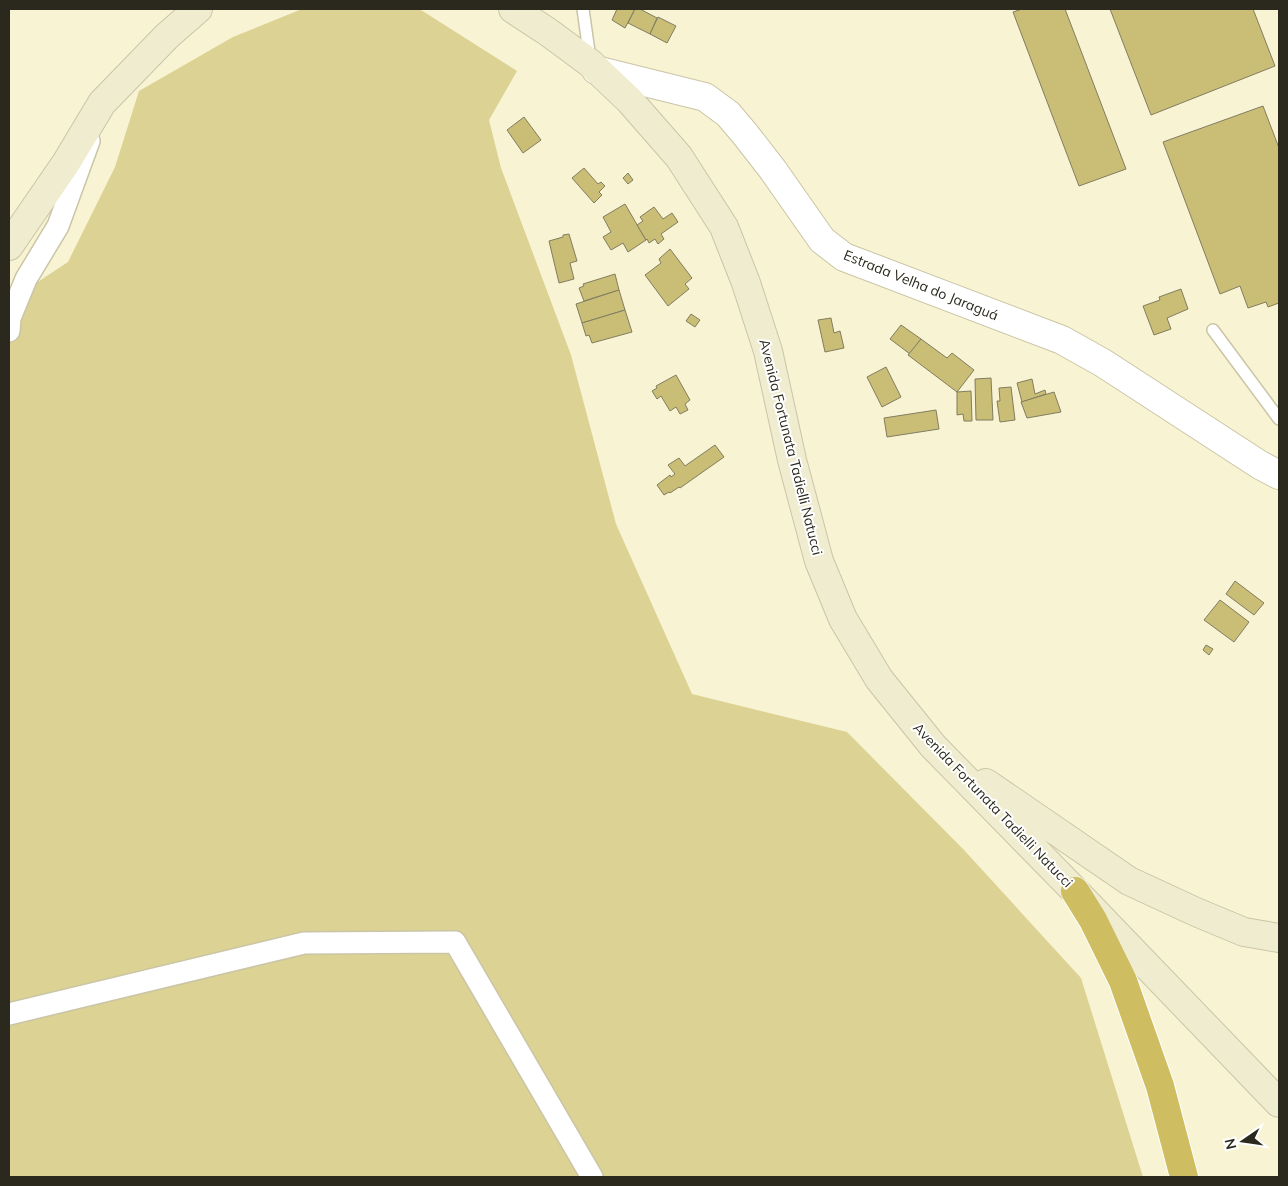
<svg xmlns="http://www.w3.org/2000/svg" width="1288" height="1186" viewBox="0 0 1288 1186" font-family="Mulish,sans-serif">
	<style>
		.green { fill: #dcd294 }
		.building { fill: #cabd76; stroke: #817d60 }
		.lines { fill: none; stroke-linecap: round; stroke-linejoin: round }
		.service-casing { stroke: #cac5a6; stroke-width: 14 }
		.minor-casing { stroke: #cac5a6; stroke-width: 24 }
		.tertiary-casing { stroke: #cac5a6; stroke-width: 30 }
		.secondary-casing { stroke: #cac5a6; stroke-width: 30 }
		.motorway-casing { stroke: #fff; stroke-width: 30 }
		.service { stroke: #fff; stroke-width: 11 }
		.minor { stroke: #fff; stroke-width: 21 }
		.tertiary { stroke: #fff; stroke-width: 28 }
		.secondary { stroke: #f0ecd0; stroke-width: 28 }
		.motorway { stroke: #cebe61; stroke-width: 28 }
		.labels { text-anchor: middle; stroke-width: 4; stroke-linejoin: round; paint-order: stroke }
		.street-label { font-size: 14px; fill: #2b291d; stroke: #fff }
	</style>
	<rect width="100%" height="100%" fill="#f8f3d3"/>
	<path class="green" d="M302 9H411L421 10 517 71 489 120 501 168 571 355 616 524 692 694 847 732 964 850 1081 978 1143 1177H9V301L68 262 115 167 139 91 233 37Z"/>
	<g class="building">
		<path d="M617 9H635L625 28 612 20Z"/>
		<path d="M635 9H640L657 18 650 34 628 23Z"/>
		<path d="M1022 9H1065L1126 169 1079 186 1013 12Z"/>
		<path d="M1110 9H1253L1275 66 1151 115Z"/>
		<path d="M658 17 676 26 667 43 650 34Z"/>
		<path d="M1263 106 1279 148V303L1268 307 1266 302 1248 308 1240 286 1220 294 1163 142Z"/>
		<path d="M524 117 541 140 523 153 507 130Z"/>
		<path d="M584 168 598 184 601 182 605 186 599 192 602 195 594 203 572 178Z"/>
		<path d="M628 173 633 180 628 184 623 178Z"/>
		<path d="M625 204 646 240 628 252 623 243 611 250 603 237 611 232 603 217Z"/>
		<path d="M654 207 663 219 672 213 678 222 661 234 664 239 658 244 655 239 649 243 647 239 646 240 637 225 643 221 640 217Z"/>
		<path d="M569 234 577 261 570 263 574 279 559 283 549 241 563 237V235Z"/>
		<path d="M670 249 692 278 685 284 689 289 668 306 645 275 661 263 659 259Z"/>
		<path d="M615 274 619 290 584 301 579 288 584 286 583 284Z"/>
		<path d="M1181 289 1188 309 1167 318 1171 329 1154 335 1143 306 1160 300 1159 297Z"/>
		<path d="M619 290 625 310 582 323 576 304Z"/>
		<path d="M625 310 632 332 592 343 589 335 586 336 582 323Z"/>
		<path d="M691 314 700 320 695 327 686 321Z"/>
		<path d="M831 318 834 333 840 331 844 348 825 352 818 320Z"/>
		<path d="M901 325 921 339 910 354 890 339Z"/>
		<path d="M921 339 947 358 952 353 974 370 957 392 908 355Z"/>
		<path d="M886 367 901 397 882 407 867 377Z"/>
		<path d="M676 375 690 400 685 404 688 410 680 414 676 407 670 411 661 396 657 399 652 391 657 388 656 386Z"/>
		<path d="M991 378 993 420H976L975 379Z"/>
		<path d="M1032 379 1035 394 1045 390 1046 394 1022 402 1017 383Z"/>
		<path d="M1011 387 1015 420 1000 422 997 401H1000L999 388Z"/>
		<path d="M971 391 972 421H964L963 414 957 415V392Z"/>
		<path d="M1054 392 1061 412 1027 418 1021 402Z"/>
		<path d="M936 410 939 429 887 437 884 418Z"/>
		<path d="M715 445 724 457 680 488 679 487 670 493 669 492 664 495 657 485 670 475 671 477 675 474 668 465 679 458 685 466Z"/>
		<path d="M1235 581 1264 603 1254 615 1226 594Z"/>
		<path d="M1220 600 1249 622 1234 642 1204 620Z"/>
		<path d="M1206 645 1213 649 1209 655 1203 650Z"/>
	</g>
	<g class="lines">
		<defs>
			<g id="service">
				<path d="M583 9 590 59"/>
				<path d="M1213 330 1279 419"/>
			</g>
			<g id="minor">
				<path d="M9 331 10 318 26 279 58 226 89 141"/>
				<path d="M9 1014 304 943 455 942 592 1177"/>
			</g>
			<path id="tertiary" d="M596 70 705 97 728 114 745 134 773 170 822 240 844 257 1062 340 1103 363 1260 465 1279 475"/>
			<g id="secondary">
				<path d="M513 9 548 32 590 63 630 101 679 157 724 227 746 283 768 351 792 460 819 561 843 619 879 679 933 746 1075 891 1279 1103"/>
				<path d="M9 246 66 163 102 103 167 36 198 9"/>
				<path d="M986 783 1129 881 1196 912 1244 932 1279 938"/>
			</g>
			<path id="motorway" d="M1075 891 1093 920 1123 981 1160 1086 1184 1177"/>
		</defs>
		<use href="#service" class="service-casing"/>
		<use href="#minor" class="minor-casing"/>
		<use href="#tertiary" class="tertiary-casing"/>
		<use href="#secondary" class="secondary-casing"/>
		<use href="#motorway" class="motorway-casing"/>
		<use href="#service" class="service"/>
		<use href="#minor" class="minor"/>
		<use href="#tertiary" class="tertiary"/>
		<use href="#secondary" class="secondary"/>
		<use href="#motorway" class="motorway"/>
	</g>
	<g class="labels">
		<g class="street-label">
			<text transform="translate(921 285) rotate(22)" y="5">Estrada Velha do Jaraguá</text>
			<text transform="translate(791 447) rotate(76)" y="5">Avenida Fortunata Tadielli Natucci</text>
			<text transform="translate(993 805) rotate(46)" y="5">Avenida Fortunata Tadielli Natucci</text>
		</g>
	</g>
	<rect width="1288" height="1186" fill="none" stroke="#2b291d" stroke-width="20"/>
	<g transform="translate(1243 1141) rotate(257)" stroke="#ffffff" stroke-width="4" paint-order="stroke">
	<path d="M0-4L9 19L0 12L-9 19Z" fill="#2b291d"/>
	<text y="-8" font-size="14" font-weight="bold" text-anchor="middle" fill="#2b291d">N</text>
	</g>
</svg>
